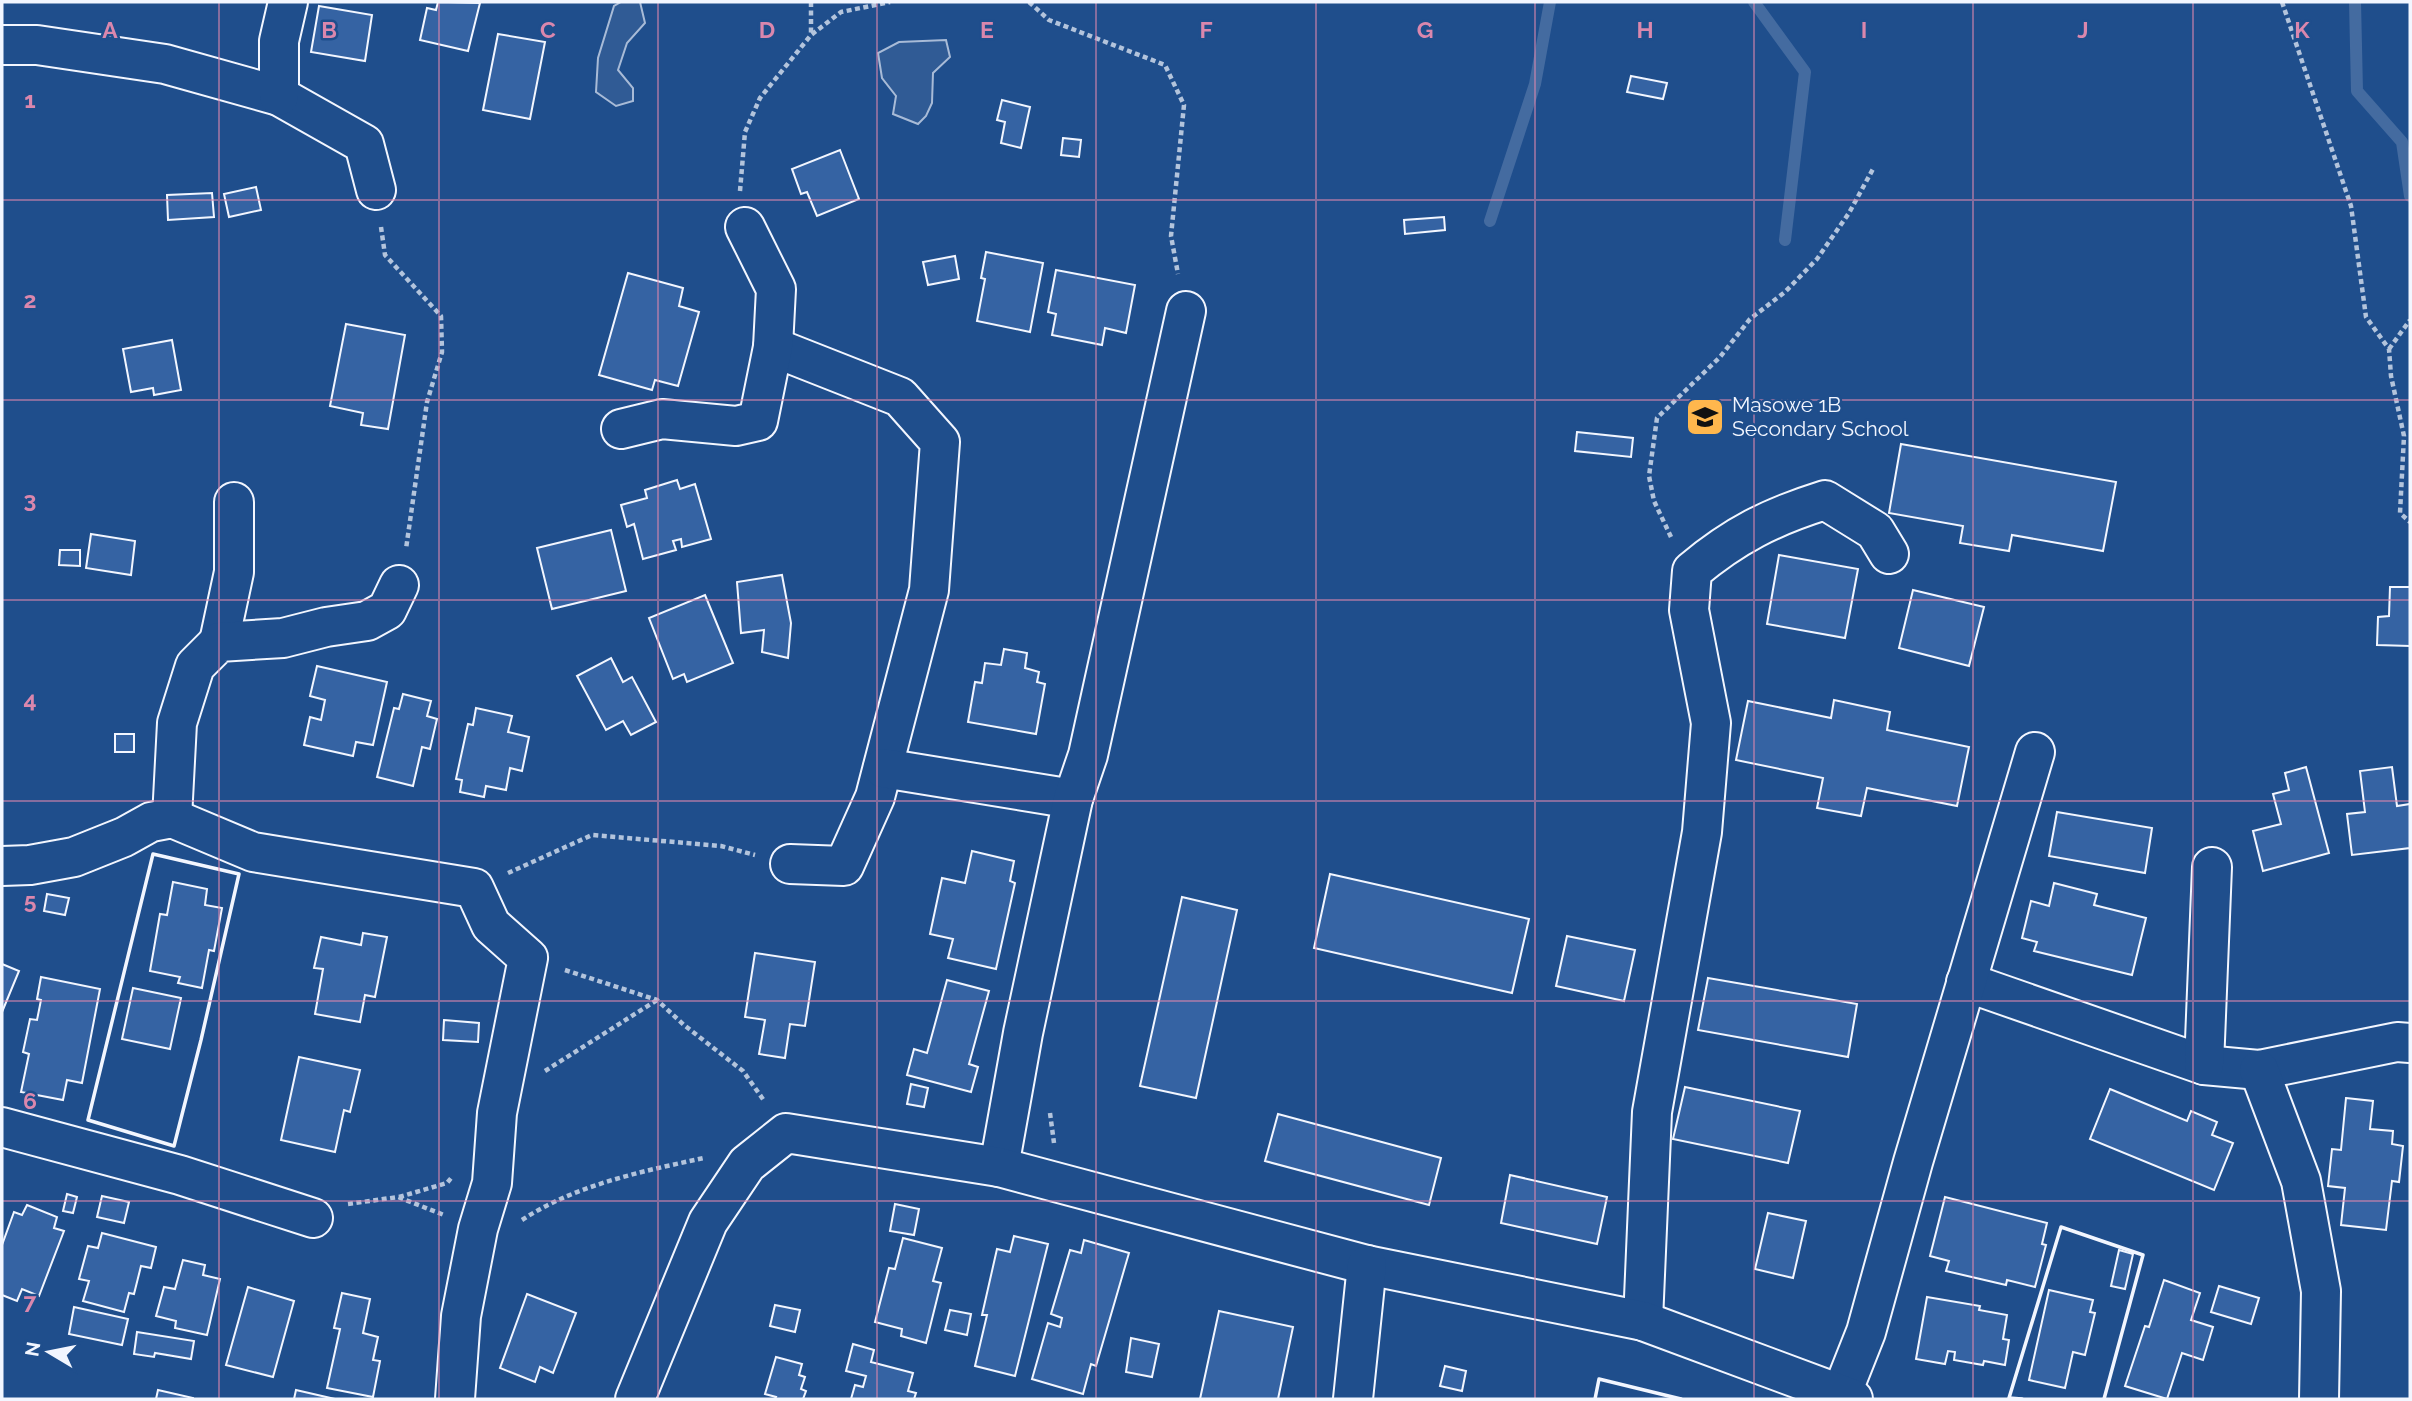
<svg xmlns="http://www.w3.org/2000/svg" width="2412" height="1401" viewBox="0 0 2412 1401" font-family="Raleway,sans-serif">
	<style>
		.built { fill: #305b95; stroke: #a8bbd7; stroke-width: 2 }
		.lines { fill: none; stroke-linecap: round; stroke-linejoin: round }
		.stream { stroke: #446ba0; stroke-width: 12 }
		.building { fill: #3563a3; stroke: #f2f6ff; stroke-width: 2 }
		.minor-casing { stroke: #f2f6ff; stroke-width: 42 }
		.path { stroke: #b3c4dc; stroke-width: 4.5; stroke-dasharray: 5 3.5; stroke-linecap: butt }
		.minor { stroke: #1f4e8c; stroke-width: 38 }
		.wall { stroke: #f2f6ff; stroke-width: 3.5 }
		.grid { fill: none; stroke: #da87ad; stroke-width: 2; stroke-opacity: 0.55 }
		.labels { text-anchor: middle; stroke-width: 5; stroke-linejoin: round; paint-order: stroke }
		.poi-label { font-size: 21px; fill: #f2f6ff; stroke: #1f4e8c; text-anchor: start }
		.grid-label { font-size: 23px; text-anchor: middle; font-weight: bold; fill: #da87ad; stroke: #1f4e8c; stroke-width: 5; stroke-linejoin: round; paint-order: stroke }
	</style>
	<rect width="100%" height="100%" fill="#1f4e8c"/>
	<g class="built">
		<path d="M621 2H640L645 23 627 43 618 70 633 88V101L616 106 596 92 598 58 614 6Z"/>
		<path d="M946 40 950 57 933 73 932 103 926 116 918 124 893 114 896 96 882 78 878 53 899 42Z"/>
	</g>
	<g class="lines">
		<g class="stream">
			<path d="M1754 2 1805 72 1785 240"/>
			<path d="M2355 2 2357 91 2402 142 2410 196"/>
			<path d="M1490 221 1535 84 1550 2"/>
		</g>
	</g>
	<g class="building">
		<path d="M438 2 480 3 468 51 420 40 427 8 436 10Z"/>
		<path d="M319 6 372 15 365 61 311 52Z"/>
		<path d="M498 34 545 42 530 119 483 110Z"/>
		<path d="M1631 76 1667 83 1663 99 1627 92Z"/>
		<path d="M1002 100 1030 107 1021 148 1001 143 1005 122 997 120Z"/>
		<path d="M1063 138 1081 140 1079 157 1061 155Z"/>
		<path d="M840 150 859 199 817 216 807 192 801 194 792 169Z"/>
		<path d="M256 187 261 210 229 217 224 194Z"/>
		<path d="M212 193 214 217 168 220 167 195Z"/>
		<path d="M1444 217 1445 230 1405 234 1404 220Z"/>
		<path d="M986 252 1043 263 1030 332 977 321 985 279 981 278Z"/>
		<path d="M955 256 959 279 928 285 923 262Z"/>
		<path d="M1056 270 1135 285 1126 333 1105 328 1102 345 1052 335 1056 314 1048 312Z"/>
		<path d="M628 273 683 288 679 306 699 312 678 386 655 380 652 390 599 375Z"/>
		<path d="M346 324 405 335 388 429 361 425 363 413 330 406Z"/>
		<path d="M172 340 181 390 154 395 153 388 131 392 123 349Z"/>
		<path d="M1577 432 1633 438 1631 457 1575 451Z"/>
		<path d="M1901 444 2116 482 2103 551 2012 535 2009 551 1960 543 1963 526 1889 513Z"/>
		<path d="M677 480 680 489 695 484 711 539 682 547 681 539 673 541 676 550 643 559 634 524 627 527 621 505 647 498 645 490Z"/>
		<path d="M611 530 626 591 552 609 537 548Z"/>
		<path d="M91 534 135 541 131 575 86 568Z"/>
		<path d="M60 550H80V566L59 565Z"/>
		<path d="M1779 555 1858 569 1845 638 1767 624Z"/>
		<path d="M782 575 791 623 788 658 762 652 764 630 741 633 737 582Z"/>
		<path d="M2390 587H2410V646L2377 645 2378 617 2389 616Z"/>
		<path d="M1913 590 1984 607 1969 666 1899 648Z"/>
		<path d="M705 595 733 663 687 682 684 674 673 679 649 618Z"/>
		<path d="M1004 649 1027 653 1025 668 1039 672 1037 682 1045 684 1036 734 968 722 975 682 982 683 985 663 1001 665Z"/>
		<path d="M611 658 623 682 632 677 656 722 631 735 623 721 606 730 577 676Z"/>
		<path d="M317 666 387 682 373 745 356 742 353 756 304 745 310 717 321 720 325 700 310 696Z"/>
		<path d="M403 694 431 701 427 716 437 719 430 749 422 747 413 786 377 777 394 708 399 709Z"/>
		<path d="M1834 700 1890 712 1887 730 1969 747 1957 806 1867 788 1861 816 1817 808 1823 778 1736 760 1748 701 1831 718Z"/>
		<path d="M476 708 512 716 508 732 529 737 522 771 510 768 506 790 486 786 484 797 460 792 462 780 456 779 468 724 473 725Z"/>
		<rect x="115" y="734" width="19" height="18"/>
		<path d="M2306 767 2329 853 2263 871 2253 831 2281 824 2273 794 2289 790 2285 773Z"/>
		<path d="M2392 767 2397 806 2410 804V848L2352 855 2347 814 2365 812 2360 771Z"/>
		<path d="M2057 812 2152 828 2145 873 2049 856Z"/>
		<path d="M972 851 1014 861 1010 881 1015 883 996 969 948 958 953 939 930 934 942 878 965 883Z"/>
		<path d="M1330 874 1529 919 1512 993 1314 948Z"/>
		<path d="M173 882 207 889 205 905 222 908 214 951 209 950 202 988 178 983 180 977 150 971 160 914 167 915Z"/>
		<path d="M2054 883 2097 894 2094 905 2146 918 2132 975 2034 951 2037 942 2022 938 2031 901 2049 906Z"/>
		<path d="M47 894 69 898 65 915 44 911Z"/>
		<path d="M1182 897 1237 910 1196 1098 1140 1086Z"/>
		<path d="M363 933 387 937 375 997 365 995 360 1022 315 1014 323 969 314 968 321 937 361 945Z"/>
		<path d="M1567 936 1635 950 1624 1001 1556 986Z"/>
		<path d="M755 953 815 962 805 1026 790 1024 785 1058 759 1054 765 1020 745 1017Z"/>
		<path d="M2 964 19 971 2 1012Z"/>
		<path d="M41 977 100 989 82 1083 67 1080 63 1100 21 1092 29 1054 23 1052 30 1019 37 1020 41 1000 37 999Z"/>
		<path d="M1708 978 1857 1004 1848 1057 1698 1030Z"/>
		<path d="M947 980 989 991 969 1064 978 1067 971 1092 907 1075 914 1049 927 1053Z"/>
		<path d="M133 988 181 998 170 1049 122 1039Z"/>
		<path d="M444 1020 479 1023 478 1042 443 1040Z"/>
		<path d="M299 1057 360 1070 350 1112 344 1110 335 1152 281 1140Z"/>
		<path d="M911 1084 928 1088 924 1107 907 1104Z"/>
		<path d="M1685 1087 1800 1111 1788 1163 1673 1139Z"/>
		<path d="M2110 1089 2187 1121 2191 1111 2217 1122 2212 1135 2233 1143 2214 1190 2090 1139Z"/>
		<path d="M2346 1098 2373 1101 2370 1129 2393 1131 2392 1144 2403 1146 2399 1182 2392 1181 2386 1230 2341 1225 2345 1188 2328 1186 2332 1149 2341 1150Z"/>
		<path d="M1278 1114 1441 1158 1429 1205 1265 1161Z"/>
		<path d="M1510 1175 1607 1197 1597 1244 1501 1223Z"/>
		<path d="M67 1194 77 1197 73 1213 63 1211Z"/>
		<path d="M102 1196 129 1202 124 1223 97 1217Z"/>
		<path d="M1945 1197 2047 1223 2042 1244 2046 1245 2035 1287 2007 1280 2006 1285 1946 1271 1949 1261 1930 1256Z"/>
		<path d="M895 1204 919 1209 914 1235 890 1231Z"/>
		<path d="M27 1205 57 1217 54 1228 64 1231 39 1296 22 1289 17 1301 2 1295V1245L14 1212 22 1215Z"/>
		<path d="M1768 1213 1806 1221 1793 1278 1755 1269Z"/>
		<path d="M102 1233 156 1247 151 1268 141 1266 134 1294 129 1293 124 1312 83 1301 89 1281 79 1279 88 1246 98 1248Z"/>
		<path d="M1014 1236 1048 1244 1015 1376 975 1366 987 1315H982L997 1249 1010 1252Z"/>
		<path d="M903 1238 942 1248 933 1281 941 1283 926 1343 901 1336 902 1329 875 1322 889 1268 895 1269Z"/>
		<path d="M1084 1240 1129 1253 1096 1366 1091 1364 1083 1394 1032 1379 1048 1323 1060 1327 1062 1318 1051 1314 1070 1250 1081 1253Z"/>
		<path d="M2119 1250 2133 1254 2125 1289 2111 1286Z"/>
		<path d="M183 1260 205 1265 203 1275 220 1279 207 1335 175 1328 176 1321 156 1316 164 1287 175 1289Z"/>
		<path d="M2164 1280 2200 1293 2191 1320 2213 1327 2203 1360 2182 1353 2167 1399 2125 1386 2145 1326 2149 1327Z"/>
		<path d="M2219 1286 2259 1298 2251 1324 2211 1312Z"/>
		<path d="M248 1287 294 1301 273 1377 226 1365Z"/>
		<path d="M2049 1290 2093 1300 2090 1312 2095 1313 2085 1355 2073 1352 2065 1388 2029 1380Z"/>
		<path d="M342 1293 370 1299 363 1333 378 1337 373 1360 380 1361 373 1397 327 1388 340 1329 334 1328Z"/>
		<path d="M527 1294 576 1313 553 1373 540 1367 535 1382 500 1368Z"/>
		<path d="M1927 1297 1980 1306 1979 1310 2007 1315 2003 1339 2009 1340 2005 1365 1984 1361 1983 1365 1954 1360 1955 1352 1948 1351 1945 1364 1916 1359Z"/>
		<path d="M775 1305 800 1310 795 1332 770 1326Z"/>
		<path d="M74 1307 128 1319 122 1345 69 1334Z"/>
		<path d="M950 1310 971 1314 967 1335 945 1330Z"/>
		<path d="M1219 1311 1293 1327 1278 1399H1200Z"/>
		<path d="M137 1332 194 1341 191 1359 155 1353 154 1357 134 1354Z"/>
		<path d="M1131 1338 1159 1344 1152 1377 1126 1372Z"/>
		<path d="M853 1344 874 1350 871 1362 913 1373 908 1391 916 1393 914 1399H851L855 1385 863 1387 866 1376 846 1371Z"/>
		<path d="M776 1357 802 1364 799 1375 805 1377 801 1389 806 1391 803 1399H775L776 1397 765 1394Z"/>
		<path d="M1445 1366 1466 1371 1462 1391 1440 1386Z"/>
		<path d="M158 1390 193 1398V1399H156Z"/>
		<path d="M296 1390 335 1399H294Z"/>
	</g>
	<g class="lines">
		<defs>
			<g id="minor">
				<path d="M2 45H37L165 64 279 96 364 144 376 190"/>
				<path d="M279 96V41L288 2"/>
				<path d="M773 347 900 397 940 442 929 590 875 797 844 866 790 864"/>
				<path d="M621 429 662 419 736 426 758 421 773 347 776 289 745 227"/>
				<path d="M219 642 234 572V502"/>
				<path d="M883 768 1073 799"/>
				<path d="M172 818 177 723 195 666 219 642 283 638 326 627 367 621 387 610 399 585"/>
				<path d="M2 866 30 865 74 857 124 837 151 822 172 818 253 852 474 888 491 925 528 958 497 1113 492 1183 478 1229 461 1316 455 1399"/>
				<path d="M1966 982 2204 1065 2259 1070 2397 1042 2410 1043"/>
				<path d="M2204 1065 2212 867"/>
				<path d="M2259 1070 2301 1181 2321 1291 2319 1399"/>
				<path d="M2 1127 180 1175 313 1218"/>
				<path d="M999 1167 1023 1033 1073 799 1088 755 1186 311"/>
				<path d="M1643 1321 1652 1112 1702 832 1711 723 1689 610 1692 571C1735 535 1771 517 1825 500L1875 531 1889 554"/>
				<path d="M1841 1395 1866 1332 1913 1162 2035 752"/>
				<path d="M635 1399 708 1222 747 1164 786 1133 999 1167 1367 1265 1643 1321 1853 1399"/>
				<path d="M1353 1399 1367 1265"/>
			</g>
		</defs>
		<use href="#minor" class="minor-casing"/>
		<g class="path">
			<path d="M811 2V34"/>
			<path d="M1029 2 1049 20 1165 65 1184 105 1171 236 1178 274"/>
			<path d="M2282 2 2351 206 2366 317 2389 349 2391 376 2404 436 2400 513 2410 522"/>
			<path d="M740 191 745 132 760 98 811 35 841 12 890 2"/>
			<path d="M381 227 385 255 441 316 442 352 427 402 406 549"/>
			<path d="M2389 349 2410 320"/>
			<path d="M1671 537 1654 501 1649 476 1657 418 1720 357 1750 319 1785 292 1817 259 1849 213 1873 169"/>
			<path d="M508 873 592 835 721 846 755 855"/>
			<path d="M565 970 657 1000 684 1025 743 1071 765 1102"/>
			<path d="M545 1071 657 1000"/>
			<path d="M1050 1113 1054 1143"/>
			<path d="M399 1197 447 1183 452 1177"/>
			<path d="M348 1204 398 1197 444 1215"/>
			<path d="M522 1220C575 1185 643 1171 704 1158"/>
		</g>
		<use href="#minor" class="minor"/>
		<g class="wall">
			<path d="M153 854 239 874 201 1040 174 1146 88 1120Z"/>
			<path d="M1595 1399 1599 1379 1681 1399"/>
			<path d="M2022 1399 2009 1398 2061 1227 2143 1255 2104 1399"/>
		</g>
	</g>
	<path class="grid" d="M219 2V1399M439 2V1399M658 2V1399M877 2V1399M1096 2V1399M1316 2V1399M1535 2V1399M1754 2V1399M1973 2V1399M2193 2V1399M2 200H2410M2 400H2410M2 600H2410M2 801H2410M2 1001H2410M2 1201H2410"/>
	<defs>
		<symbol id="school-square" viewBox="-11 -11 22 22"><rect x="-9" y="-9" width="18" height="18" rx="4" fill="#ffb74d" stroke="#1f4e8c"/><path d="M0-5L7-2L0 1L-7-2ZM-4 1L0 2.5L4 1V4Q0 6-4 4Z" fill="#111"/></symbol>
	</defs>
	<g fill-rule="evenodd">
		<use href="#school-square" x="1683" y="395" width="44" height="44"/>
	</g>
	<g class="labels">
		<g class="poi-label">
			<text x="1732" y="412">Masowe 1B<tspan x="1732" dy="24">Secondary School</tspan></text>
		</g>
	</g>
	<g class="grid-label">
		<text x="110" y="38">A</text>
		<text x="329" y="38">B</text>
		<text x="548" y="38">C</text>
		<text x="767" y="38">D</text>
		<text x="987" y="38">E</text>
		<text x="1206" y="38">F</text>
		<text x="1425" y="38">G</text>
		<text x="1645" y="38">H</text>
		<text x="1864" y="38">I</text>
		<text x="2083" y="38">J</text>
		<text x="2302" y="38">K</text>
		<text x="30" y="108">1</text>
		<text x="30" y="308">2</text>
		<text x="30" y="508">3</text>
		<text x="30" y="708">4</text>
		<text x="30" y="909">5</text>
		<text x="30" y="1109">6</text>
		<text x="30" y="1309">7</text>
	</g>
	<rect width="2412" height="1401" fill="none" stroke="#f2f6ff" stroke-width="7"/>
	<g transform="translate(49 1352) rotate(280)" stroke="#1f4e8c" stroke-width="5" paint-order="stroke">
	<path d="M0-5L12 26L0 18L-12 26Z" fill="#f2f6ff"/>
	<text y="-10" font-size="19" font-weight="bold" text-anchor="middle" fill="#f2f6ff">N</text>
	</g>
</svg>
